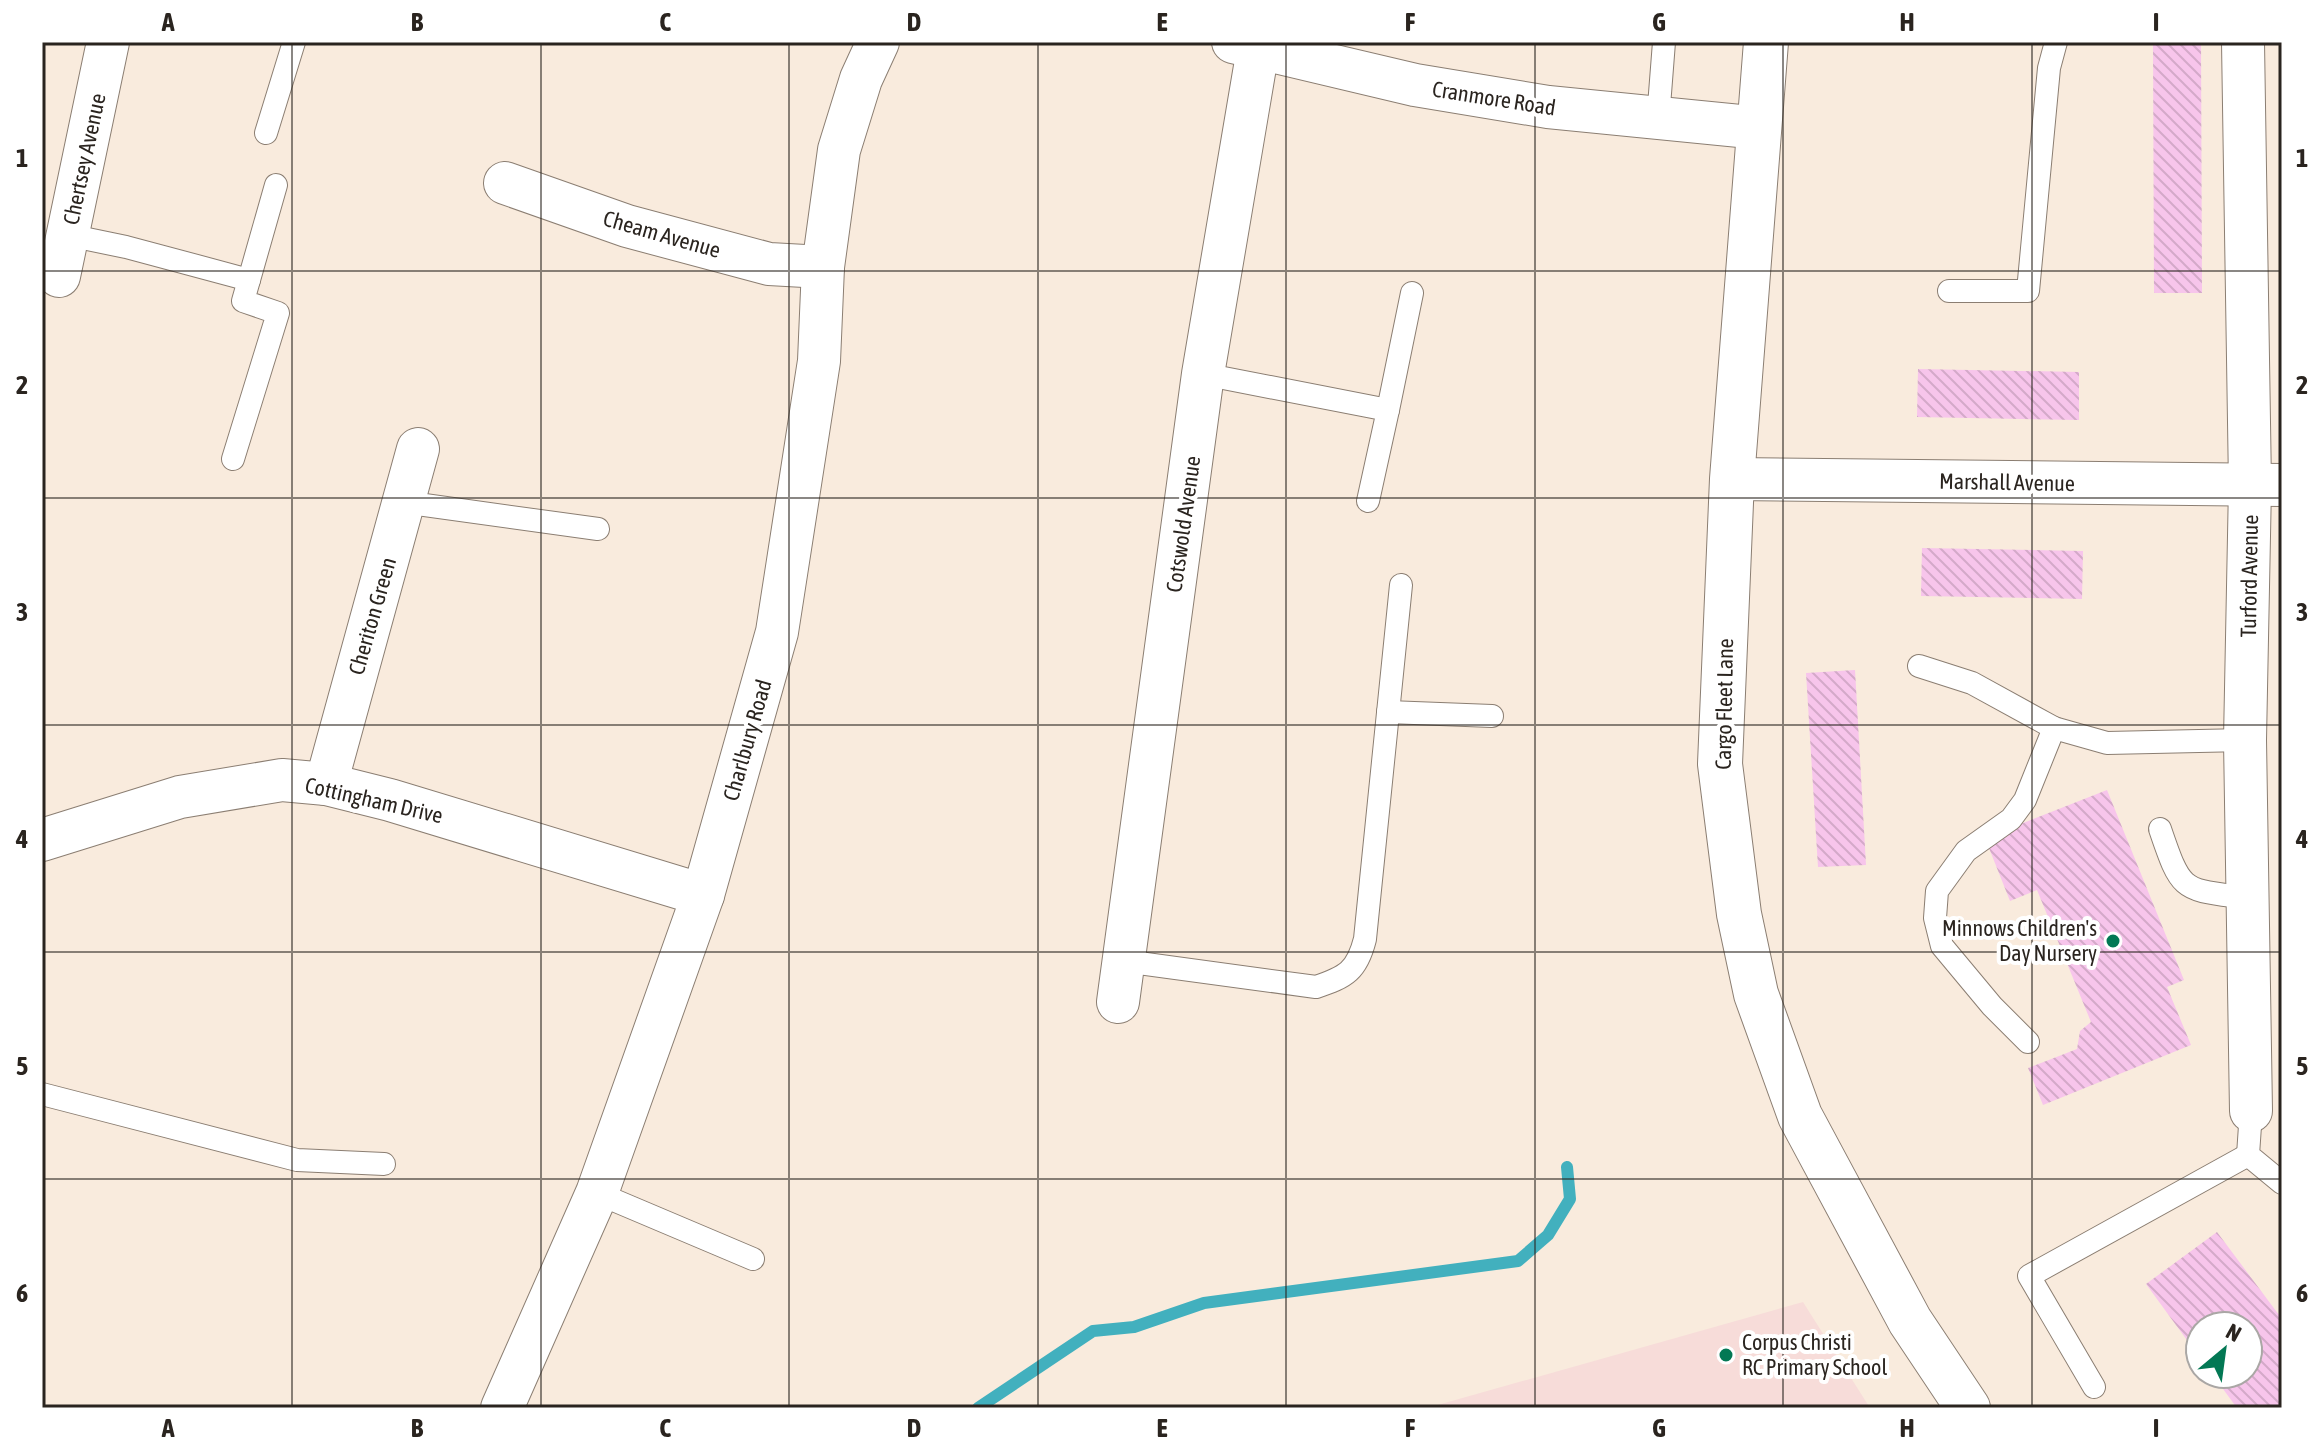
<svg xmlns="http://www.w3.org/2000/svg" width="2324" height="1450" viewBox="0 0 2324 1450" font-family="'Asap Condensed',sans-serif">
	<style>
		.education { fill: #f7dcd9 }
		.lines { fill: none; stroke-linecap: round; stroke-linejoin: round }
		.stream { stroke: #42b0be; stroke-width: 12 }
		.building { fill: url(#building-back-hatch) }
		.lane-casing { stroke: #8b7e72; stroke-width: 24 }
		.street-casing { stroke: #8b7e72; stroke-width: 44 }
		.primary-casing { stroke: #8b7e72; stroke-width: 46 }
		.lane { stroke: #fff; stroke-width: 22 }
		.street { stroke: #fff; stroke-width: 42 }
		.primary { stroke: #fff; stroke-width: 44 }
		.grid { fill: none; stroke: #2a241f; stroke-width: 2; stroke-opacity: 0.55 }
		.poi-dot { fill: #037854; stroke: #fff; stroke-width: 3 }
		.labels { text-anchor: middle; stroke-width: 8; stroke-linejoin: round; paint-order: stroke }
		.street-label { font-size: 22px; fill: #2a241f; stroke: #fff }
		.poi-label { font-size: 22px; fill: #2a241f; stroke: #fff; text-anchor: end }
		.neatline { fill: none; stroke: #2a241f; stroke-width: 3 }
		.grid-label { font-size: 26px; text-anchor: middle; font-weight: bold; fill: #2a241f }
	</style>
	<defs>
		<pattern id="building-back-hatch" width="6" height="6" patternUnits="userSpaceOnUse" patternTransform="scale(2)"><rect width="6" height="6" fill="#f7c5eb"/><path d="M-1 5l2 2M0 0l6 6M5-1l2 2" fill="none" stroke="#d4a9c9"/></pattern>
	</defs>
	<rect width="100%" height="100%" fill="#f9ebdd"/>
	<path class="education" d="M1803 1302 1870 1408H1427Z"/>
	<g class="lines">
		<path class="stream" d="M978 1408 1093 1331 1134 1327 1204 1303 1518 1261 1548 1235 1570 1199 1567 1167"/>
	</g>
	<g class="building">
		<path d="M2153 42H2201L2202 293H2154Z"/>
		<path d="M1918 369 2079 372V420L1917 417Z"/>
		<path d="M1922 548 2083 551 2082 599 1921 596Z"/>
		<path d="M1855 670 1866 865 1818 867 1806 673Z"/>
		<path d="M2107 790 2184 980 2167 987 2191 1045 2043 1105 2028 1068 2077 1049 2080 1031 2091 1022 2037 890 2010 901 1985 838Z"/>
		<path d="M2217 1232 2282 1319V1408H2237L2212 1374H2248V1326H2200V1358L2146 1284Z"/>
	</g>
	<g class="lines">
		<defs>
			<g id="lane">
				<path d="M1658 119 1664 42"/>
				<path d="M266 133 294 42"/>
				<path d="M68 235 126 247 249 280"/>
				<path d="M1949 291H2028L2049 68 2056 42"/>
				<path d="M1203 374 1388 410 1412 293"/>
				<path d="M233 459 278 313 243 301 276 185"/>
				<path d="M1368 501 1388 410"/>
				<path d="M403 502 598 529"/>
				<path d="M1919 666 1972 683 2054 728 2107 743 2245 740"/>
				<path d="M1388 712 1492 716"/>
				<path d="M2160 829C2182 894 2182 889 2247 898"/>
				<path d="M1124 961 1316 987C1346 977 1357 971 1365 939L1401 585"/>
				<path d="M2028 1042 1992 1006 1942 946 1935 918 1937 891 1966 851 2011 819 2025 800 2054 728"/>
				<path d="M42 1094 297 1160 384 1164"/>
				<path d="M2251 1111 2248 1155 2282 1183"/>
				<path d="M597 1193 753 1259"/>
				<path d="M2094 1387 2029 1276 2248 1155"/>
			</g>
			<g id="street">
				<path d="M1233 42 1415 85 1548 107 1760 128"/>
				<path d="M2243 42 2250 485 2245 740 2251 1111"/>
				<path d="M505 183 627 226 769 264 823 267"/>
				<path d="M59 276 108 42"/>
				<path d="M1732 479 2282 485"/>
				<path d="M326 784 418 449"/>
				<path d="M42 840 180 797 282 780 326 784 390 800 703 895"/>
				<path d="M1118 1002 1203 374 1258 49"/>
				<path d="M502 1408 597 1193 703 895 777 632 819 361 823 267 839 150 861 79 878 42"/>
			</g>
			<path id="primary" d="M1766 42 1732 479 1720 764 1739 914 1756 994 1800 1116 1910 1321 1968 1408"/>
		</defs>
		<use href="#lane" class="lane-casing"/>
		<use href="#street" class="street-casing"/>
		<use href="#primary" class="primary-casing"/>
		<use href="#lane" class="lane"/>
		<use href="#street" class="street"/>
		<use href="#primary" class="primary"/>
	</g>
	<path class="grid" d="M292 42V1408M541 42V1408M789 42V1408M1038 42V1408M1286 42V1408M1535 42V1408M1783 42V1408M2032 42V1408M42 271H2282M42 498H2282M42 725H2282M42 952H2282M42 1179H2282"/>
	<g class="poi-dot">
		<circle cx="2113" cy="941" r="8"/>
		<circle cx="1726" cy="1355" r="8"/>
	</g>
	<g class="labels">
		<g class="street-label">
			<text transform="translate(1494 98) rotate(9)" y="8">Cranmore Road</text>
			<text transform="translate(84 159) rotate(-78)" y="8">Chertsey Avenue</text>
			<text transform="translate(662 234) rotate(16)" y="8">Cheam Avenue</text>
			<text transform="translate(2007 482) rotate(1)" y="8">Marshall Avenue</text>
			<text transform="translate(1183 524) rotate(-82)" y="8">Cotswold Avenue</text>
			<text transform="translate(2249 576) rotate(-89)" y="8">Turford Avenue</text>
			<text transform="translate(372 616) rotate(-74)" y="8">Cheriton Green</text>
			<text transform="translate(1724 704) rotate(-89)" y="8">Cargo Fleet Lane</text>
			<text transform="translate(747 740) rotate(-74)" y="8">Charlbury Road</text>
			<text transform="translate(374 800) rotate(13)" y="8">Cottingham Drive</text>
		</g>
		<g class="poi-label">
			<text x="2097" y="936">Minnows Children's<tspan x="2097" dy="25">Day Nursery</tspan></text>
			<text x="1742" y="1350" text-anchor="start">Corpus Christi<tspan x="1742" dy="25">RC Primary School</tspan></text>
		</g>
	</g>
	<rect width="2324" height="1450" fill="none" stroke="#ffffff" stroke-width="88"/>
	<g transform="translate(2224 1350) rotate(29)"><circle r="38" fill="#ffffff" stroke="#aaa7a5" stroke-width="2"/>
	<path d="M0-6L14 30L0 20L-14 30Z" fill="#037854"/>
	<text y="-12" font-size="22" font-weight="bold" text-anchor="middle" fill="#2a241f">N</text>
	</g>
	<rect x="44" y="44" width="2236" height="1362" class="neatline"/>
	<g class="grid-label">
		<text x="168" y="31">A</text>
		<text x="417" y="31">B</text>
		<text x="665" y="31">C</text>
		<text x="914" y="31">D</text>
		<text x="1162" y="31">E</text>
		<text x="1410" y="31">F</text>
		<text x="1659" y="31">G</text>
		<text x="1907" y="31">H</text>
		<text x="2156" y="31">I</text>
		<text x="22" y="167">1</text>
		<text x="2302" y="167">1</text>
		<text x="22" y="394">2</text>
		<text x="2302" y="394">2</text>
		<text x="22" y="621">3</text>
		<text x="2302" y="621">3</text>
		<text x="22" y="848">4</text>
		<text x="2302" y="848">4</text>
		<text x="22" y="1075">5</text>
		<text x="2302" y="1075">5</text>
		<text x="22" y="1302">6</text>
		<text x="2302" y="1302">6</text>
		<text x="168" y="1437">A</text>
		<text x="417" y="1437">B</text>
		<text x="665" y="1437">C</text>
		<text x="914" y="1437">D</text>
		<text x="1162" y="1437">E</text>
		<text x="1410" y="1437">F</text>
		<text x="1659" y="1437">G</text>
		<text x="1907" y="1437">H</text>
		<text x="2156" y="1437">I</text>
	</g>
</svg>
